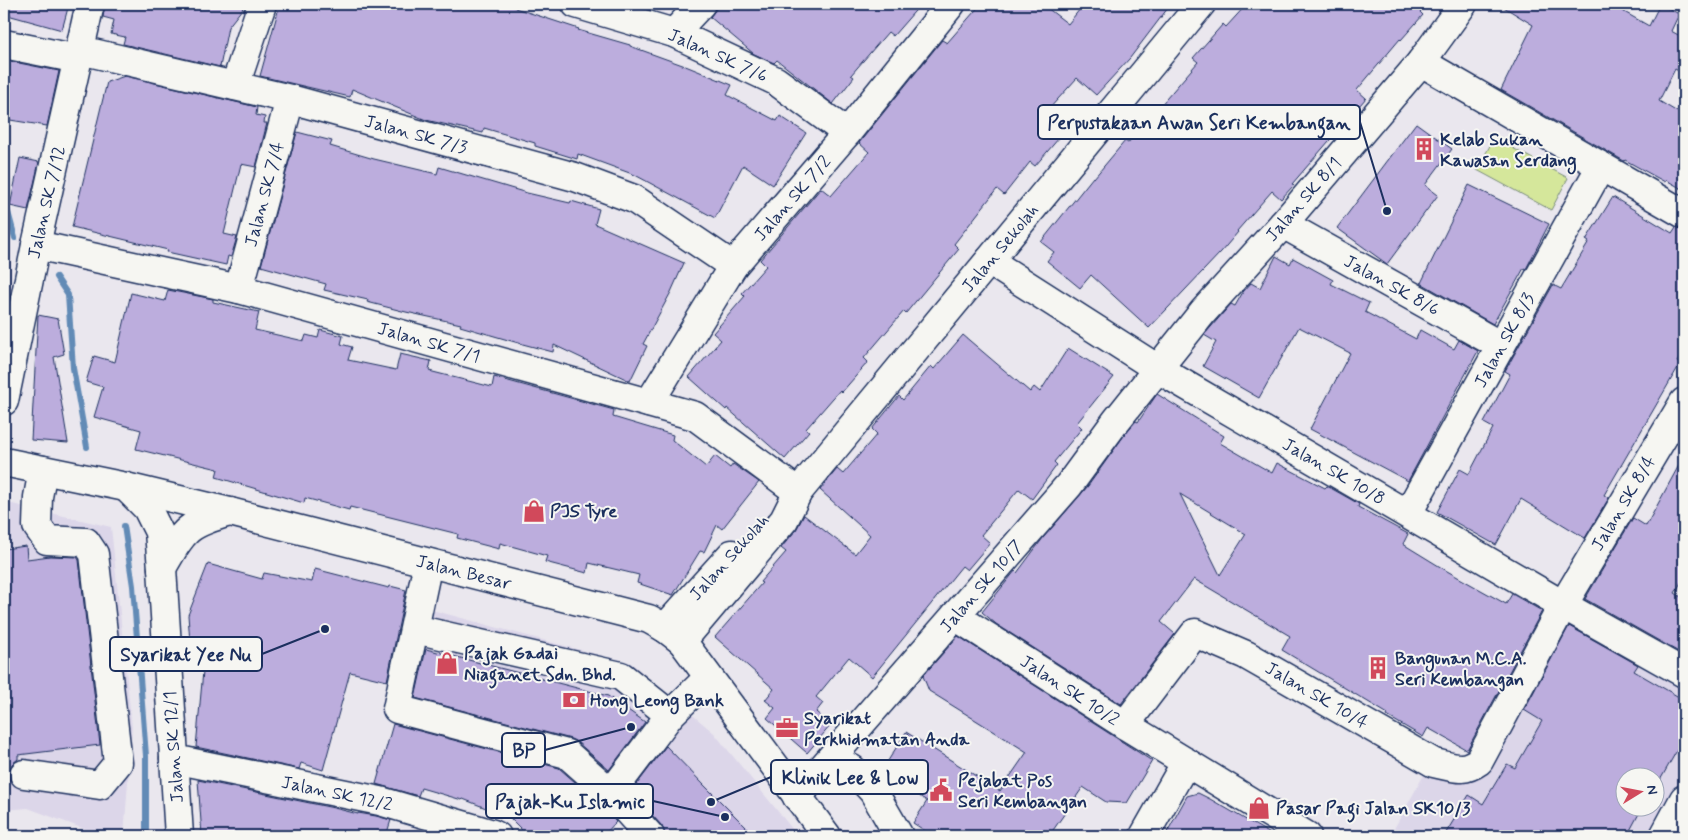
<svg xmlns="http://www.w3.org/2000/svg" width="1688" height="840" viewBox="0 0 1688 840" font-family="Mynerve,sans-serif">
	<style>
		.built { fill: #dcd6e9; fill-rule: evenodd }
		.green { fill: #d5e79b; stroke: #788b7c }
		.lines { fill: none; stroke-linecap: round; stroke-linejoin: round }
		.stream { stroke: #628bb6; stroke-width: 6 }
		.building { fill: #bcaddd; stroke: #1b2f5e; fill-rule: evenodd }
		.minor-casing { stroke: #1b2f5e; stroke-width: 31 }
		.major-casing { stroke: #1b2f5e; stroke-width: 31 }
		.minor { stroke: #f6f6f2; stroke-width: 28 }
		.major { stroke: #f6f6f2; stroke-width: 28 }
		.labels { text-anchor: middle; stroke-width: 4; stroke-linejoin: round; paint-order: stroke }
		.street-label { font-size: 18px; fill: #1b2f5e; stroke: #f6f6f2 }
		.poi-label { font-size: 18px; font-weight: bold; fill: #1b2f5e; stroke: #f6f6f2; text-anchor: start }
		.leader { fill: none; stroke: #1b2f5e; stroke-width: 2 }
		.callout-dot { fill: #1b2f5e; stroke: #f6f6f2; stroke-width: 2 }
		.callout { fill: #f6f6f2; stroke: #1b2f5e; stroke-width: 2 }
		.callout-label { font-size: 19px; text-anchor: middle; font-weight: bold; fill: #1b2f5e }
	</style>
	<rect width="100%" height="100%" fill="#eae7ee"/>
	<filter id="ink" filterUnits="userSpaceOnUse"><feTurbulence type="fractalNoise" baseFrequency=".02" numOctaves="2"/><feDisplacementMap in="SourceGraphic" scale="10" xChannelSelector="R" yChannelSelector="G"/><feConvolveMatrix kernelMatrix="1 2 1 2 8 2 1 2 1" color-interpolation-filters="sRGB"/></filter>
	<g filter="url(#ink)">
		<g class="built">
			<path d="M4 502 111 527 132 728 124 836H103L28 808 4 810Z"/>
			<path d="M406 603 632 664 714 733 798 836H643L566 760 381 712Z"/>
			<path d="M1568 611 1684 681V836H1390L1425 773 1469 782ZM1626 778H1656V808H1626Z"/>
		</g>
		<path class="green" d="M1494 138 1568 178 1551 210 1477 170Z"/>
		<g class="lines">
			<g class="stream">
				<path d="M4 197 15 238"/>
				<path d="M56 277 68 295 73 368 87 447"/>
				<path d="M124 526 133 586 146 756V836"/>
			</g>
		</g>
		<g class="building">
			<path d="M4 4H69L62 30 4 14Z"/>
			<path d="M105 4H246L228 27 220 67 123 44 125 37 111 34 114 20 103 17Z"/>
			<path d="M280 4H516L515 8 579 29 578 30 630 45V46L688 67 732 85 727 95 777 121 780 116 806 133 773 185 743 165 715 218 635 175 578 154 577 159 535 146V143L484 128 483 133 426 120 352 89 350 97 260 76Z"/>
			<path d="M720 4H921L893 36 888 32 851 75 854 77 833 104 777 60 774 63 754 54 710 17Z"/>
			<path d="M981 4H1042L1068 24 1084 4H1171L1130 58 1096 95 1077 78 1039 120 1059 138 1035 166 1030 162 1004 195 997 189 954 244 959 249 906 313 904 311 864 358 868 362 842 392 840 390 806 429 809 431 785 459 727 408 726 410 689 377 721 340 713 333 745 296 742 293 766 266 760 260 821 188 831 196 869 152 859 143 942 40 947 43Z"/>
			<path d="M1247 4H1428L1420 12 1423 15 1401 40 1400 39 1357 90 1366 98 1292 184 1294 185 1281 199 1272 191 1237 231 1238 232 1221 252 1149 328 1091 275 1080 288 1047 261 1054 252 1041 242 1093 177 1094 178 1125 141 1128 143 1198 62 1193 58 1223 24 1226 27Z"/>
			<path d="M1499 4H1610L1649 26 1660 4 1679 14 1671 31 1684 38V74L1675 69 1659 101 1684 116V190L1666 180 1665 182 1625 160 1624 161 1501 90 1533 25Z"/>
			<path d="M4 60 59 71 47 126 4 119Z"/>
			<path d="M125 76 257 107 256 115 265 117 264 123H267L256 167 241 164 224 234 237 237 231 257 228 256 226 265 167 252 168 250 72 227 107 82Z"/>
			<path d="M1416 123 1452 149 1425 185 1438 195 1387 264 1337 228Z"/>
			<path d="M297 132 332 141 330 146 374 159 437 174 439 167 527 193 570 203 571 201 599 209 595 224 684 263 671 292 643 344 647 346 630 381 554 345 553 352 515 342 460 326 461 324 406 312 367 302 368 300 324 290 326 284 261 266Z"/>
			<path d="M20 158 39 162 28 210 10 206Z"/>
			<path d="M1469 185 1549 224 1526 269 1524 268 1493 324 1421 283Z"/>
			<path d="M1613 197 1672 233 1676 227 1684 230V350L1677 362 1680 364 1604 495 1609 498 1585 538 1521 499 1496 545 1437 512 1460 469 1469 474 1493 428 1484 423 1510 374 1505 371 1553 285 1561 289 1589 242 1586 240Z"/>
			<path d="M1276 256 1290 264 1293 258 1333 280 1331 284 1369 303 1365 312 1416 339 1420 330 1454 349 1459 340 1478 351 1408 481 1310 429 1350 353 1299 327 1259 398 1203 366 1216 342 1204 335 1231 304 1235 306 1243 292 1251 283 1260 288Z"/>
			<path d="M168 290 213 299V302L259 312 255 330 304 341 306 335 318 338 320 330 343 336 341 344 352 347 348 360 396 370 400 354 431 361 429 371 492 387 494 377 614 410 613 417 673 435 672 440 706 467 715 456 730 468 733 464 759 482 722 529 717 525 704 552 700 551 673 595 637 583 639 575 589 563 587 573 545 562 547 556 500 543 499 549 457 538 458 534 350 507 349 510 305 498 304 503 216 477 218 469 136 449 141 430 94 417 103 387 86 382 94 356 115 362 131 293 165 301Z"/>
			<path d="M38 315 58 319 64 354 54 357 68 443 31 440Z"/>
			<path d="M963 335 1030 392 1034 387 1040 392 1068 348 1114 377 1077 423 1082 428 1054 462 1057 465 1032 499 1019 489 981 535 990 543 967 570 962 566 872 677 849 657 816 697 823 703 816 712 831 725 807 753 767 718 775 708 765 700 774 689 715 637 762 583 760 582 786 552 781 548 796 530 804 515 855 554 870 535 820 490 837 469 843 474 877 434 872 429 899 396 903 400 931 366 934 369Z"/>
			<path d="M1157 394 1224 436 1220 443 1272 473 1277 463 1325 488 1327 486 1359 504 1358 507 1408 534 1403 544 1447 571 1506 604 1512 594 1542 611 1467 750 1428 728 1423 737 1387 716 1388 714 1282 650 1290 636 1194 579 1161 622 1175 634 1121 704 996 624 982 612 1015 571 1017 573 1043 538 1088 486 1128 430 1136 421 1138 422ZM1180 494 1246 534 1220 575Z"/>
			<path d="M1684 456V577L1675 593 1684 599V655L1585 599 1633 518 1646 526Z"/>
			<path d="M26 546 27 559 50 556 77 557 79 560 100 745 18 755V759L12 764 9 771 10 780 4 781V549Z"/>
			<path d="M208 564 262 579 264 573 312 582 315 569 389 588 390 586 406 590 387 681 350 672 323 770 301 763 299 769 196 747 203 671 192 670 188 615Z"/>
			<path d="M1569 626 1638 665 1634 671 1684 700V738L1659 782 1657 781 1656 783V778H1626V808H1642L1627 836H1444L1469 795 1483 804 1507 764 1515 768 1542 721 1524 710Z"/>
			<path d="M958 636 1152 761 1127 803 1106 802 1083 787 1049 836H933L913 823 927 801 881 772 906 732 1000 791 1027 752 929 691 923 676Z"/>
			<path d="M426 649 608 696 645 722 609 770 577 742 571 739 415 698Z"/>
			<path d="M393 724 559 768 600 804 616 822 603 836H528L509 817 463 799 462 800 421 788 418 796 376 784Z"/>
			<path d="M666 746 704 785 755 836H665L662 826 631 792Z"/>
			<path d="M198 780 334 808 358 814V813L376 816 391 820 386 836H202Z"/>
			<path d="M1198 793 1210 799 1274 836H1165L1187 796Z"/>
		</g>
		<g class="lines">
			<defs>
				<g id="minor">
					<path d="M576 4 674 33 776 81 847 133"/>
					<path d="M674 33 701 4"/>
					<path d="M4 44 78 59"/>
					<path d="M80 50 290 99 575 177 634 199 733 266"/>
					<path d="M1421 62 1684 214"/>
					<path d="M235 86 262 4"/>
					<path d="M1283 224 1501 346"/>
					<path d="M36 245 239 289 695 416 798 492"/>
					<path d="M989 261 1158 369 1563 605 1684 673"/>
					<path d="M239 289 290 99"/>
					<path d="M4 401 36 245 90 4"/>
					<path d="M649 403 733 266 847 133 951 4"/>
					<path d="M1408 513 1601 166"/>
					<path d="M428 563 397 709 567 754 611 793 650 836"/>
					<path d="M955 616 1125 725 1307 836"/>
					<path d="M665 628 732 554"/>
					<path d="M415 629 621 676 670 715"/>
					<path d="M682 641 784 520 798 492 1201 4"/>
					<path d="M1125 725 1195 633 1246 655 1434 763C1454 767 1462 773 1479 761L1563 605 1684 402"/>
					<path d="M832 758 852 769 873 791 899 836"/>
					<path d="M174 759 380 801 493 834 497 836"/>
					<path d="M24 774 100 785 118 763 94 554 86 542 47 540 37 526 38 497 43 470"/>
					<path d="M611 793 670 715 708 678"/>
					<path d="M797 797 1069 485 1116 421 1203 312 1283 224 1421 62 1463 4"/>
					<path d="M1144 836 1186 762"/>
					<path d="M1664 836 1684 799"/>
				</g>
				<g id="major">
					<path d="M4 462 126 487 230 512 649 619 665 628 682 641 827 836"/>
					<path d="M126 487 147 508 159 532 162 568 179 836"/>
					<path d="M162 568C184 530 186 524 230 512"/>
				</g>
			</defs>
			<use href="#minor" class="minor-casing"/>
			<use href="#major" class="major-casing"/>
			<use href="#minor" class="minor"/>
			<use href="#major" class="major"/>
		</g>
	</g>
	<defs>
		<symbol id="building-bare" viewBox="-9 -9 18 18"><path d="M-4-6H4V6H1V3H-1V6H-4ZM-2.5-4.3h1.7v1.8h-1.7ZM.8-4.3h1.7v1.8H.8ZM-2.5-1h1.7V.8h-1.7ZM.8-1h1.7V.8H.8Z" fill="#d1495b" stroke="#f6f6f2" stroke-width="2.5" paint-order="stroke"/></symbol>
		<symbol id="shop-bare" viewBox="-9 -9 18 18"><path d="M-5-2.5h2.3a2.7 3.5 0 0 1 5.4 0H5L5.5 6h-11ZM-1.5-2.5h3a1.5 2.3 0 0 0-3 0Z" fill="#d1495b" stroke="#f6f6f2" stroke-width="2.5" paint-order="stroke"/></symbol>
		<symbol id="bank-bare" viewBox="-9 -9 18 18"><path d="M-6-4H6V4H-6ZM0-2.3a2.3 2.3 0 1 0 0 4.6a2.3 2.3 0 1 0 0-4.6Z" fill="#d1495b" stroke="#f6f6f2" stroke-width="2.5" paint-order="stroke"/></symbol>
		<symbol id="office-bare" viewBox="-9 -9 18 18"><path d="M-6-3h4V-5.5h4V-3h4V5H-6ZM-1-4.5V-3h2v-1.5ZM-6 0V1H6V0Z" fill="#d1495b" stroke="#f6f6f2" stroke-width="2.5" paint-order="stroke"/></symbol>
		<symbol id="civic-bare" viewBox="-9 -9 18 18"><path d="M-.6-6.5H3V-4.5H.6V-3L4-1V1h2V6H-6V1h2V-1L-.6-3ZM-1.2 2.5V6h2.4V2.5Z" fill="#d1495b" stroke="#f6f6f2" stroke-width="2.5" paint-order="stroke"/></symbol>
	</defs>
	<g fill-rule="evenodd">
		<use href="#building-bare" x="1408" y="133" width="32" height="32"/>
		<use href="#shop-bare" x="518" y="495" width="32" height="32"/>
		<use href="#shop-bare" x="431" y="647" width="32" height="32"/>
		<use href="#building-bare" x="1362" y="652" width="32" height="32"/>
		<use href="#bank-bare" x="558" y="684" width="32" height="32"/>
		<use href="#office-bare" x="771" y="712" width="32" height="32"/>
		<use href="#civic-bare" x="925" y="774" width="32" height="32"/>
		<use href="#shop-bare" x="1243" y="792" width="32" height="32"/>
	</g>
	<g class="labels">
		<g class="street-label">
			<text transform="translate(718 55) rotate(24)" y="6">Jalan SK 7/6</text>
			<text transform="translate(416 134) rotate(15)" y="6">Jalan SK 7/3</text>
			<text transform="translate(264 194) rotate(-75)" y="6">Jalan SK 7/4</text>
			<text transform="translate(792 198) rotate(-49)" y="6">Jalan SK 7/2</text>
			<text transform="translate(1303 199) rotate(-49)" y="6">Jalan SK 8/1</text>
			<text transform="translate(46 202) rotate(-77)" y="6">Jalan SK 7/12</text>
			<text transform="translate(1000 248) rotate(-50)" y="6">Jalan Sekolah</text>
			<text transform="translate(1392 285) rotate(29)" y="6">Jalan SK 8/6</text>
			<text transform="translate(1504 340) rotate(-61)" y="6">Jalan SK 8/3</text>
			<text transform="translate(429 342) rotate(16)" y="6">Jalan SK 7/1</text>
			<text transform="translate(1334 471) rotate(30)" y="6">Jalan SK 10/8</text>
			<text transform="translate(1623 503) rotate(-59)" y="6">Jalan SK 8/4</text>
			<text transform="translate(729 557) rotate(-48)" y="6">Jalan Sekolah</text>
			<text transform="translate(464 572) rotate(14)" y="6">Jalan Besar</text>
			<text transform="translate(981 586) rotate(-49)" y="6">Jalan SK 10/7</text>
			<text transform="translate(1070 690) rotate(33)" y="6">Jalan SK 10/2</text>
			<text transform="translate(1317 695) rotate(30)" y="6">Jalan SK 10/4</text>
			<text transform="translate(173 747) rotate(-94)" y="6">Jalan SK 12/1</text>
			<text transform="translate(337 793) rotate(12)" y="6">Jalan SK 12/2</text>
		</g>
		<g class="poi-label">
			<text x="1440" y="145">Kelab Sukan<tspan x="1440" dy="21">Kawasan Serdang</tspan></text>
			<text x="550" y="517">PJS Tyre</text>
			<text x="464" y="659">Pajak Gadai<tspan x="464" dy="21">Niaganet Sdn. Bhd.</tspan></text>
			<text x="1395" y="664">Bangunan M.C.A.<tspan x="1395" dy="21">Seri Kembangan</tspan></text>
			<text x="590" y="706">Hong Leong Bank</text>
			<text x="804" y="724">Syarikat<tspan x="804" dy="21">Perkhidmatan Anda</tspan></text>
			<text x="958" y="786">Pejabat Pos<tspan x="958" dy="21">Seri Kembangan</tspan></text>
			<text x="1276" y="814">Pasar Pagi Jalan SK10/3</text>
		</g>
	</g>
	<path class="leader" d="M1387 211L1360 122M325 629L262 654M631 727L545 750M711 802L771 777M725 817L653 801"/>
	<g class="callout-dot">
		<circle cx="1387" cy="211" r="5"/>
		<circle cx="325" cy="629" r="5"/>
		<circle cx="631" cy="727" r="5"/>
		<circle cx="711" cy="802" r="5"/>
		<circle cx="725" cy="817" r="5"/>
	</g>
	<g class="callout">
		<rect x="1038" y="105" width="322" height="34" rx="5"/>
		<rect x="110" y="637" width="152" height="34" rx="5"/>
		<rect x="502" y="733" width="43" height="34" rx="5"/>
		<rect x="771" y="760" width="157" height="34" rx="5"/>
		<rect x="486" y="784" width="167" height="34" rx="5"/>
	</g>
	<g class="callout-label">
		<text x="1199" y="129">Perpustakaan Awan Seri Kembangan</text>
		<text x="186" y="661">Syarikat Yee Nu</text>
		<text x="524" y="757">BP</text>
		<text x="850" y="784">Klinik Lee &amp; Low</text>
		<text x="570" y="808">Pajak-Ku Islamic</text>
	</g>
	<rect width="1688" height="840" fill="none" stroke="#f6f6f2" stroke-width="20"/>
	<rect x="10" y="10" width="1668" height="820" fill="none" stroke="#1b2f5e" stroke-width="2" filter="url(#ink)"/>
	<g transform="translate(1640 792) rotate(80)"><circle r="24" fill="#f6f6f2" stroke="#9ea6b7"/>
	<path d="M0-4L9 19L0 12L-9 19Z" fill="#d1495b"/>
	<text y="-8" font-size="14" font-weight="bold" text-anchor="middle" fill="#1b2f5e">N</text>
	</g>
</svg>
